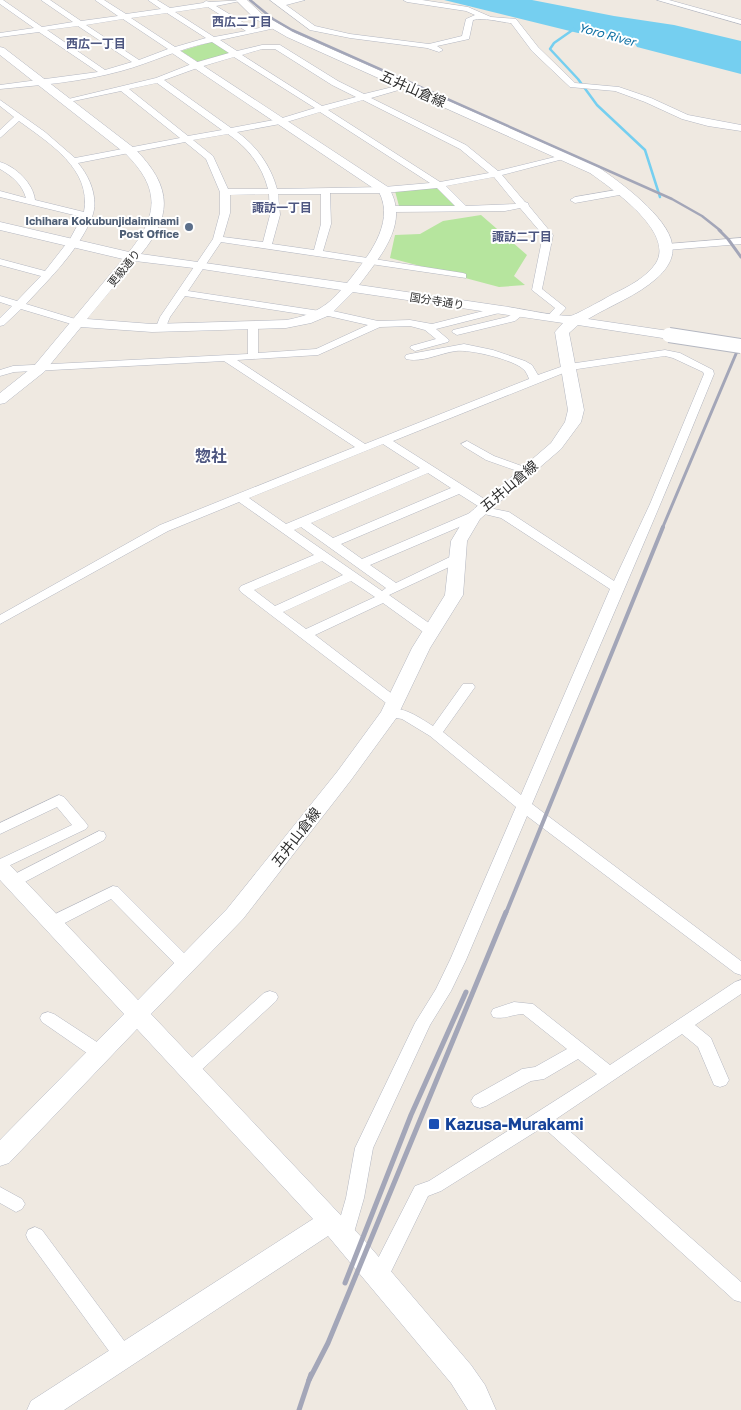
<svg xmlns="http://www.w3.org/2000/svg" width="741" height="1410" viewBox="0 0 741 1410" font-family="'Golos Text','Noto Sans JP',sans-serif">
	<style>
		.green { fill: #b6e59e }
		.water { fill: #75cff0 }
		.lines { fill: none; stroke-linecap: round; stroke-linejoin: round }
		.stream { stroke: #75cff0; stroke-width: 2.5 }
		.street-casing { stroke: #b4b7c1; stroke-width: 1 }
		.secondary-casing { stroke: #b4b7c1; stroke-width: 1 }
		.street { fill: #fff; fill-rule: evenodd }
		.secondary { fill: #fff; fill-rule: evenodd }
		.rail-far3 { stroke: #a3a6b8; stroke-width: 2.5 }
		.rail-far2 { stroke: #a3a6b8; stroke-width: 3 }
		.rail-far1 { stroke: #a3a6b8; stroke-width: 4 }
		.rail { stroke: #a3a6b8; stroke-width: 5 }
		.secondary-bridge-casing { stroke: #b4b7c1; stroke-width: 16; stroke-linecap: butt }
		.secondary-bridge { stroke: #fff; stroke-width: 14 }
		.service-dot { fill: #5c6f8a; stroke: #fff; stroke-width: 2 }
		.transit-dot { fill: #1a4fb4; stroke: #fff; stroke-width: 2 }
		.labels { text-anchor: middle; stroke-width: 4; stroke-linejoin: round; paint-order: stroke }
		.far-service-label { font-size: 11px; font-weight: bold; fill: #4e5e75; stroke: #fff; text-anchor: end }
		.far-street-label { font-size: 11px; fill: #2e2e2e; stroke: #fff }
		.far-neighbourhood-label { font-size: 12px; font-weight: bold; fill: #4d5680; stroke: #fff }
		.far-water-label { font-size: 12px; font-style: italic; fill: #0d6fa3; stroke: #fff }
		.street-label { font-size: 14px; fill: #2e2e2e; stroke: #fff }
		.quarter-label { font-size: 16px; font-weight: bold; fill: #4d5680; stroke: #fff }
		.near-transit-label { font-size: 16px; font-weight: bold; fill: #164399; stroke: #fff; text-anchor: start }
	</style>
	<rect width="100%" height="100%" fill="#efe9e1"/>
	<g class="green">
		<path d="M214 41 232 53 198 62 181 51Z"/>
		<path d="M439 187 460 206H399L395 191Z"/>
		<path d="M481 215 527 255 514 276 525 285 499 287 390 258 395 235 420 234 443 221Z"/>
	</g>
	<path class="water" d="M444 0H532L614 16 674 25 741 41V74L637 47 633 41 607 34 578 33Z"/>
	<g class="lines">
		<path class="stream" d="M574 29 554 43 550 49 578 79 597 105 645 150 660 197"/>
		<defs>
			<g id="street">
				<path d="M0 0H3L42 27 73 22 41 0H50L81 21 118 16 95 0H104L126 14 161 9 148 0H157L170 8 203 3 206 1 210 2 245 0 216 6 254 29 276 25 280 27 220 40 237 51 262 45H280L338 81 364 94 409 83V87L371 98 466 145 498 171 567 154V158L502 175 525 202 528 203 529 206 553 235 542 289 566 308 555 320H547L546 318 555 308 532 290 543 235 520 208 505 211 392 212 387 209 392 206H455L437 188 384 193H330L331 224 323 251 463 273 466 274V278L221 242 188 291 320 311 324 309 378 321 410 320 432 324 499 307 503 308V312L436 329 449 340 448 342 415 351 410 348 411 346 436 339 425 330 410 326 380 327 318 355 237 360 365 444 529 379C528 376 526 371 523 369 514 360 470 349 456 351 440 353 422 363 406 359L405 357 406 355 410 354 464 344 493 350 525 361 532 365 538 375 569 364 665 350 680 353 713 370 714 374C656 518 593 661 532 804L741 961V975L735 973 527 816 466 960 451 991 430 1025 373 1148 364 1198 353 1236 351 1242 344 1244 337 1242 335 1236 346 1198 355 1148 415 1023 436 989 450 960 516 807 430 736 402 719 385 716 383 713 385 710C403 705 418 717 433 726L463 684H473L475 687 443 732 521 795 610 589 501 518 476 512 474 509 478 506 459 494 341 544 362 559 470 513H478L480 516 478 519 370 565 396 583 454 555H462L464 558 462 561 389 595 436 628 438 631 436 634H426L383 603 315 635 400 700 402 703 400 706H390L241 592 239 589 241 586 314 555 239 502 168 531 0 624V615L160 525 355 447 224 361 14 372 0 376V370L13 366 248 354V326L253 323 258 326V353L316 349 368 325 324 315 320 317 185 296 170 317 165 329H157L156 327 160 317 213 239 220 213V192L206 159 185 142 78 163C90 177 99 199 92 217 79 250 50 278 26 304L82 321 83 323 78 326 21 309 4 325 0 326V318L12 306 0 302V296L17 301 41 276 0 265V259L45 271 70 239 82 217 0 197V191L26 198C22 184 12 176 0 169V162C16 167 33 183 35 200L84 212C92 169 49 143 19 121L0 138V130L14 117 0 106V100L45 132 75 158 180 138 121 91 64 103 60 101 156 78 194 63 229 53 212 42C180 48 151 63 121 71 81 82 41 85 0 89V85L98 72 39 32 0 37V33L34 28 0 4ZM208 7 246 31 214 37 175 12ZM167 13 206 38 175 47 131 18ZM123 19 168 49 139 60 86 25ZM78 26 132 62 105 70 47 30ZM262 49H275L332 85 356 97 322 106 242 55ZM234 57 315 108 279 119 231 128 164 80 200 67ZM157 83 222 130 188 136 129 89ZM363 100 460 149 489 173 440 182 328 110ZM320 112 430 183 384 187 277 189C271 166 256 145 237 132L280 124ZM228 134C247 147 262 165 268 189H228L213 156 193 140ZM494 177 516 204 466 206 446 186ZM269 194 270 215 263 242 223 237 230 213V195ZM278 194H321V224L314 250 272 244 280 215ZM665 356 673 358 703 372 704 374 650 504 614 581 509 512 489 508 491 505 489 502 393 441 571 370ZM383 444 420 468 286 524 249 498ZM428 473 451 488 333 538 311 523ZM301 527 386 588 382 591 294 530ZM322 561 343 575 275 606 254 590ZM351 581 375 597 306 629 283 612Z"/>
				<path d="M270 0H305L286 5 315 26 350 34 429 44 462 36 466 19 475 15 466 11 407 2 403 0H422L468 7 491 17 516 19 538 47 575 83 619 87 651 98 688 115 741 125V131L708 126 682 119 645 102 615 91 570 87 532 51 511 23C499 22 484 17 473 20L469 39 437 46 443 50 439 52 427 48 350 38 310 30Z"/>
				<path d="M657 0H669L741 20V24Z"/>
				<path d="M622 189 627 192 625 194 575 203 570 200 575 197Z"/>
				<path d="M741 238V244L667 250 662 247 667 244Z"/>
				<path d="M520 310 525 313 515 321 457 335 452 332 453 330 507 317Z"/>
				<path d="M467 441 494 456 530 469 532 471 526 474 486 460 463 446 461 444Z"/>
				<path d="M59 795 64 797 86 823 88 826 86 829 0 870V859L72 825 57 807 0 834V823Z"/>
				<path d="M99 831 104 832 106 836 104 840 19 885 14 886 9 885 6 881 9 877Z"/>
				<path d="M113 886 118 887 191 960 193 964 191 968 185 970 179 968 111 899 57 927 51 929 45 927 43 923 45 919Z"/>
				<path d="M741 980V994L695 1025 711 1038 713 1043 729 1080 726 1085 720 1087 714 1085 698 1047 682 1034 556 1119 741 1282V1302L734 1300 543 1127 441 1191 428 1196 386 1282 379 1284 372 1282 369 1276 415 1186 429 1181 597 1074 578 1059 544 1079 531 1081 486 1106 480 1108 474 1106 471 1101 474 1096 522 1069 535 1067 567 1049 523 1014C513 1014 503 1020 493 1017L491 1013 493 1009 514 1002 533 1004 610 1065 735 982Z"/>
				<path d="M270 991 276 993 278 997 276 1001 196 1075 190 1077 184 1075 181 1070 184 1065 264 993Z"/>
				<path d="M48 1012 54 1014 106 1048 108 1053 106 1058 100 1059 94 1058 42 1022 40 1018 42 1014Z"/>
				<path d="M0 1187 22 1199 25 1204 22 1209 16 1212 0 1203Z"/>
				<path d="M35 1227 42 1230 131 1350 134 1356 131 1362 124 1365 117 1362 28 1240 26 1235 28 1230Z"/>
			</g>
			<path id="secondary" d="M236 0H247L262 14 295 33 598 167C620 182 668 217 672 244 675 257 667 269 657 278 637 296 611 305 588 319L669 331 674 332 676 335 674 338 669 339 578 325 569 333 584 410 581 422 561 449 480 519 467 541 463 595 430 648 397 717 351 780 243 919 151 1014 366 1242 471 1365 485 1385 496 1410H468L451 1383 328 1236 64 1410H27L31 1401 313 1219 137 1029 9 1163 0 1166V1140L124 1014 0 880V860L7 862 138 1000 227 909 337 772 381 712 412 648 445 595 451 541 466 516 551 443 565 422 568 410 555 332 563 323 353 292 330 315 311 323 286 328 152 332 81 327 44 372 5 403 0 404V393L34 366 123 259 0 230V222L129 252C159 215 160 188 126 154L0 55V47L4 48 134 148C171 185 174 214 141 254L347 283C366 259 396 224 379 192L169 51 168 49 173 46 388 187C411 222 380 257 359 285 407 292 454 299 502 306 524 309 547 315 570 316 574 316 606 298 613 294 628 287 647 277 656 263 675 232 611 188 590 173L287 37 254 18ZM135 261 202 269 341 290C326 308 309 316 286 320L152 324 87 319Z"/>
		</defs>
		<use href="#street" class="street-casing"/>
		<use href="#secondary" class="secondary-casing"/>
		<use href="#street" class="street"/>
		<use href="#secondary" class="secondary"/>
		<path class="rail-far3" d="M250 0 273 19 292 30 672 199 702 216 721 231"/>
		<g class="rail-far2">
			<path d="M719 230 728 239 741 257"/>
			<path d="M662 529 741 342"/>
		</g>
		<path class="rail-far1" d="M506 913 663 527"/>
		<g class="rail">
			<path d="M345 1283 411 1115 466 992"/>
			<path d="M309 1380 328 1343 506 912"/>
			<path d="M299 1410 311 1374"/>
		</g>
		<defs>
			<path id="secondary-bridge" d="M669 335 741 346"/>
		</defs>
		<use href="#secondary-bridge" class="secondary-bridge-casing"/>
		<use href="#secondary-bridge" class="secondary-bridge"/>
	</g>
	<circle class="service-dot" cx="189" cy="227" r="5"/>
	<rect class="transit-dot" x="428" y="1118" width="12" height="12" rx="2.5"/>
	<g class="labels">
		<g class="far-service-label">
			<text x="179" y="225">Ichihara Kokubunjidaiminami<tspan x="179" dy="13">Post Office</tspan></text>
		</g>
		<g class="far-street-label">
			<text transform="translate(124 268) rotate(-51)" y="4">更級通り</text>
			<text transform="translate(437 301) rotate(9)" y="4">国分寺通り</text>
		</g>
		<g class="far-neighbourhood-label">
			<text x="242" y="26">西広二丁目</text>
			<text x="96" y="48">西広一丁目</text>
			<text x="282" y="212">諏訪一丁目</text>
			<text x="522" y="241">諏訪二丁目</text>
		</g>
		<g class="far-water-label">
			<text transform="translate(607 35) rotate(15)" y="4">Yoro River</text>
		</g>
		<g class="street-label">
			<text transform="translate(413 89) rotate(24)" y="5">五井山倉線</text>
			<text transform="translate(509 486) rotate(-40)" y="5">五井山倉線</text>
			<text transform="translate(296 837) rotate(-52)" y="5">五井山倉線</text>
		</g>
		<g class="quarter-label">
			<text x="211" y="462">惣社</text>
		</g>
		<g class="near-transit-label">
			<text x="445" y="1130">Kazusa-Murakami</text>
		</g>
	</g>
</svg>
